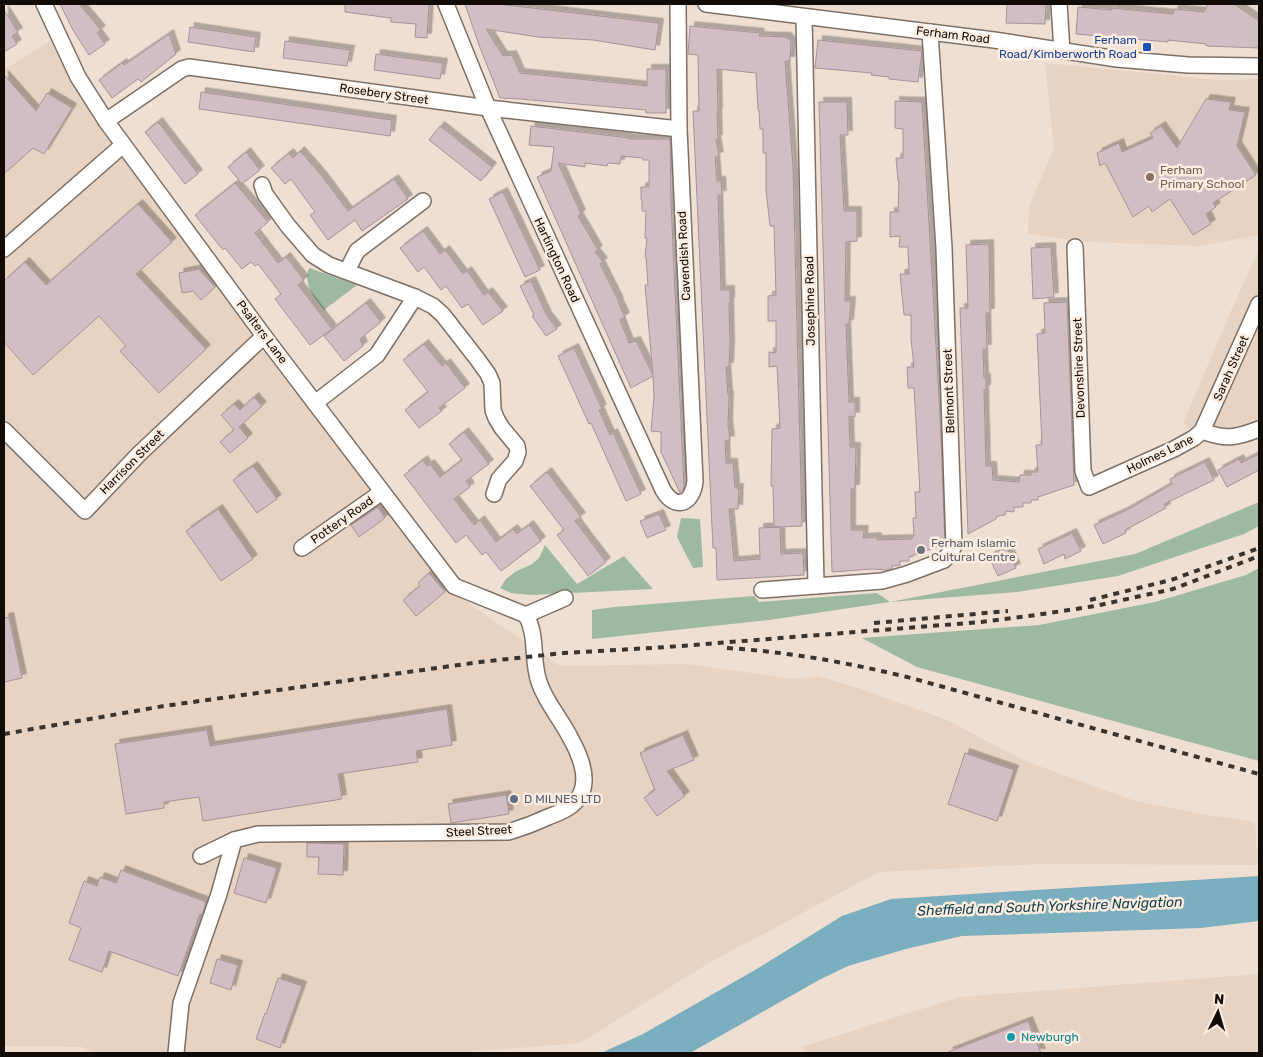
<svg xmlns="http://www.w3.org/2000/svg" width="1263" height="1057" viewBox="0 0 1263 1057" font-family="Rubik,sans-serif">
	<style>
		.built { fill: #e8d2c1 }
		.green { fill: #9db9a1 }
		.water { fill: #7bafbf }
		.building { fill: #d1bdc3; stroke: #a69299; fill-rule: evenodd; filter: url(#shadow) }
		.lines { fill: none; stroke-linecap: round; stroke-linejoin: round }
		.minor-casing { stroke: #7e7065; stroke-width: 18 }
		.minor { stroke: #fff; stroke-width: 15 }
		.rail { stroke: #3b342e; stroke-width: 4; stroke-dasharray: 6 6; stroke-linecap: butt }
		.transit-dot { fill: #1a4fb4; stroke: #fdece0; stroke-width: 2 }
		.education-dot { fill: #8d6e63; stroke: #fdece0; stroke-width: 2 }
		.worship-dot { fill: #6b7280; stroke: #fdece0; stroke-width: 2 }
		.service-dot { fill: #5c6f8a; stroke: #fdece0; stroke-width: 2 }
		.culture-dot { fill: #0f9aa8; stroke: #fdece0; stroke-width: 2 }
		.labels { text-anchor: middle; stroke-width: 5; stroke-linejoin: round; paint-order: stroke }
		.street-label { font-size: 12px; fill: #110c08; stroke: #fdece0 }
		.transit-label { font-size: 12px; fill: #164399; stroke: #fdece0; text-anchor: end }
		.education-label { font-size: 12px; fill: #785e54; stroke: #fdece0; text-anchor: start }
		.worship-label { font-size: 12px; fill: #5b616d; stroke: #fdece0; text-anchor: start }
		.service-label { font-size: 12px; fill: #4e5e75; stroke: #fdece0; text-anchor: start }
		.culture-label { font-size: 12px; fill: #0d838f; stroke: #fdece0; text-anchor: start }
		.water-label { font-size: 14px; font-style: italic; fill: #103f4c; stroke: #fdece0 }
	</style>
	<defs>
		<filter id="shadow"><feDropShadow dx="4.5" dy="-4.5" stdDeviation="0" flood-color="#0004"/></filter>
	</defs>
	<rect width="100%" height="100%" fill="#efdfd3"/>
	<g class="built">
		<path d="M50 41 96 122 455 594 560 666 687 664 795 679 818 676 858 688 947 720 1025 761 1135 801 1201 814 1255 822 1258 865 1040 864 879 872 709 963 580 1043 454 1053H94L82 1047 4 1046V70Z"/>
		<path d="M1045 63 1219 80 1259 79V235L1201 246 1088 242 1028 234 1029 206 1054 148Z"/>
		<path d="M1259 250V435L1239 443 1206 441 1183 423 1230 313Z"/>
		<path d="M1259 974V1053H805L802 1047 959 997Z"/>
	</g>
	<g class="green">
		<path d="M309 268 357 285 324 310C314 297 303 285 309 268Z"/>
		<path d="M1259 502V526L1244 534 1118 576 1017 592 890 602 769 620 592 639V610L614 607 754 596 759 602 877 593 890 602 1135 554Z"/>
		<path d="M681 518 700 519 703 567 693 568 677 537Z"/>
		<path d="M545 545 577 584 624 556 653 589 531 595 511 593 500 588 506 579 515 572 532 564 539 558Z"/>
		<path d="M1259 568V761L917 667 862 638 1039 625 1155 602 1246 575Z"/>
	</g>
	<path class="water" d="M1259 876V921L1201 928 962 936 906 949 848 966 819 980 690 1053H601L643 1034 755 970 842 916 891 899Z"/>
	<g class="building">
		<path d="M60 4H79L101 30 97 33 105 44 89 55 73 30Z"/>
		<path d="M345 4H429L427 38 415 37 416 24 391 22V18L345 12Z"/>
		<path d="M465 4H498L659 23 655 50 593 40 538 37 486 29 503 56 512 55 520 73 647 86V69H666V113H646V110L520 99 500 98 479 45Z"/>
		<path d="M1007 4H1046L1045 24 1006 23Z"/>
		<path d="M1208 4H1234L1259 21V48L1206 46V44L1168 40V42L1076 34 1078 7 1112 10V8L1173 14 1174 9 1204 12Z"/>
		<path d="M4 10 18 32 12 36 17 44 4 52Z"/>
		<path d="M690 26 760 33 759 36 787 37 791 42 790 61H785L793 167 802 526 780 527 781 554 803 553 804 575 717 580 716 548H713L693 111H699L698 55 688 54ZM717 69 756 73 758 110H759L760 129H763V153H766V190L770 226H774L776 295 768 296V321H776V353L769 352V367L777 366 780 428 772 429 771 486H773L774 527H780L759 528 760 559 734 561 729 509H738L739 488H735L733 463H726L725 441 730 440 728 425 729 396 728 395 726 367H729L730 344 729 303 730 302V290H721L718 195H722L721 181H717L715 157 719 156 716 140 718 139 717 112H718Z"/>
		<path d="M190 27 256 37 254 52 188 42Z"/>
		<path d="M169 34 176 54 141 82 138 79 112 98 99 80 122 63 124 65Z"/>
		<path d="M818 40 922 51 918 82 889 79V77L871 75 872 73 815 68Z"/>
		<path d="M285 41 350 50 347 66 283 58Z"/>
		<path d="M376 54 443 63 440 79 374 70Z"/>
		<path d="M4 75 36 111 47 93 72 108 44 154 33 148 4 174Z"/>
		<path d="M201 92 392 120 390 136 199 109Z"/>
		<path d="M1206 99 1231 102 1229 110 1245 112 1237 146 1256 175 1213 203 1216 207 1206 214 1211 224 1193 235 1170 199 1152 212 1149 206 1133 217 1105 163 1100 166 1097 153 1119 143 1122 152 1153 138 1150 133 1161 126 1177 148Z"/>
		<path d="M895 101 922 102 940 415 945 544 909 557V561H900V565L892 566V568L888 570 872 569 832 572 819 102H847L848 135H840L844 211H857V241L846 242 845 301H851L849 324H846L849 402H855V417L849 416 850 447H856L855 489H851V530H864L863 538 877 537V540L912 539V536H914L913 518H916L915 492H920L914 388H908L907 367H914L911 339V315H904L900 274H909L908 247H899L900 236 890 237V212H898L899 181H898L896 158H903V129L895 128Z"/>
		<path d="M158 122 198 174 185 184 145 132Z"/>
		<path d="M440 126 492 167 481 181 429 140Z"/>
		<path d="M531 126 629 138V139H670L671 203 684 488 680 493 661 452V432L651 431 654 396 653 376 631 388 537 177 551 171 554 147 529 145ZM621 156 643 158V160H649V187H641V200H642V211H646L645 238H647L645 257H646L648 285H645L653 375 636 341 629 343 620 320 625 317 618 302H619L600 264 603 262 595 252 598 250 578 216 581 214 558 163 585 167V163L607 166 608 163 620 164Z"/>
		<path d="M300 151 322 176 348 211 394 179 408 199 362 231 355 220 328 240 310 215 315 212 291 179 285 184 271 168 289 153 293 158Z"/>
		<path d="M246 152 260 170 242 184 228 167Z"/>
		<path d="M235 183 268 222 255 233 278 263 286 257 304 280 298 285 332 329 310 345 275 299 281 294 258 264 255 266 251 262 242 269 225 248 223 250 195 215Z"/>
		<path d="M503 192 540 270 525 277 489 199Z"/>
		<path d="M138 204 172 242 136 274 206 349 159 393 120 351 126 346 99 316 33 375 4 342V281L25 262 46 285Z"/>
		<path d="M423 231 440 254 445 250 463 274 467 271 484 295 488 292 503 311 483 325 468 304 462 308 446 286 441 290 424 267 418 272 400 248Z"/>
		<path d="M989 244 990 313H986L987 349H983L984 378H986V389L984 390 986 466H992L993 480 1019 482 1020 475H1031V472H1038L1036 445H1042L1037 334 1045 333 1044 303 1067 302 1074 485 1038 497V500H1031V503H1023V507H1014V512L1006 511 1005 515 997 516 996 519 968 534 960 308H968L966 245Z"/>
		<path d="M1051 247 1054 297 1033 299 1031 248Z"/>
		<path d="M199 269 215 287 201 300 193 291 182 293 179 273Z"/>
		<path d="M531 281 547 316 557 329 546 336 532 316 534 315 520 286Z"/>
		<path d="M366 303 381 322 360 339 363 346 344 361 324 336Z"/>
		<path d="M424 344 442 366 446 363 465 388 439 408 442 411 419 428 405 410 428 392 403 360Z"/>
		<path d="M574 348 602 409 599 410 610 435 613 433 641 494 626 501 591 423 589 424 558 356Z"/>
		<path d="M254 397 262 406 239 427 248 438 230 453 220 442 234 430 221 415 234 404 240 410Z"/>
		<path d="M464 432 489 464 466 481 470 487 454 499 474 525 480 520 496 542 513 529 517 534 529 525 541 541 501 571 486 552 482 555 466 535 456 543 404 475 423 460 427 466 430 464 440 477 462 460 449 444Z"/>
		<path d="M1259 454V470L1227 487 1218 470 1239 459 1241 463Z"/>
		<path d="M1205 462 1214 480 1164 504 1166 508 1125 530 1126 533 1103 544 1094 525 1125 511 1172 484 1170 479Z"/>
		<path d="M253 466 277 499 257 513 233 480Z"/>
		<path d="M547 472 581 517 575 521 606 562 588 576 557 535 564 530 530 486Z"/>
		<path d="M378 507 385 518 359 537 351 525Z"/>
		<path d="M218 509 253 559 221 581 186 531Z"/>
		<path d="M659 514 666 530 647 538 640 521Z"/>
		<path d="M1072 533 1081 551 1065 559 1064 554 1044 564 1038 549Z"/>
		<path d="M1007 548 1016 568 998 576 989 557Z"/>
		<path d="M429 573 445 592 416 616 403 600 420 586 418 583Z"/>
		<path d="M9 617 22 678 4 682V618Z"/>
		<path d="M447 709 452 745 416 751 418 762 338 774 342 799 203 821 199 797 164 802V808L126 814 115 744 207 730 210 746Z"/>
		<path d="M683 735 694 760 667 771 685 796 657 816 644 798 655 790 640 753Z"/>
		<path d="M965 753 1014 770 997 821 948 804Z"/>
		<path d="M506 795 509 814 451 823 448 804Z"/>
		<path d="M307 843 344 844 343 875 318 874 319 857H307Z"/>
		<path d="M244 858 277 868 266 903 234 893Z"/>
		<path d="M121 870 206 902 202 915 200 914 178 976 109 951 102 972 69 960 81 928 69 923 84 881 97 886 100 877 116 883Z"/>
		<path d="M217 959 238 965 231 990 210 983Z"/>
		<path d="M278 978 302 986 280 1048 256 1039 265 1013 266 1014Z"/>
		<path d="M1028 1021 1041 1053H948V1052Z"/>
	</g>
	<g class="lines">
		<defs>
			<g id="minor">
				<path d="M44 4 78 77 106 121 264 336 454 586 526 615"/>
				<path d="M446 4 488 108 663 490C675 511 693 504 695 481L679 129 678 4"/>
				<path d="M706 4 994 40 1117 59 1188 65 1259 66"/>
				<path d="M1059 4 1062 51"/>
				<path d="M804 17 816 586"/>
				<path d="M106 121 182 69 189 67 488 108 679 129"/>
				<path d="M262 185 265 194 288 226 313 255 329 265 415 297 433 306 443 315 478 360 488 374 492 383 493 410 496 418 502 428 517 446 518 452 515 461 499 479 494 494"/>
				<path d="M1075 247 1083 471 1089 487 1174 449 1194 438 1202 431C1226 440 1236 438 1259 429"/>
				<path d="M4 249 123 145"/>
				<path d="M347 271 357 251 423 201"/>
				<path d="M315 403 377 355 415 297"/>
				<path d="M4 430 85 511 139 454 264 336"/>
				<path d="M1202 431 1259 304"/>
				<path d="M302 548 382 492"/>
				<path d="M762 590 882 581 907 574 944 560 951 552 954 546 944 248 930 32"/>
				<path d="M526 615 565 598"/>
				<path d="M201 856 234 840 258 834 508 832C522 828 535 823 548 817 556 814 565 811 572 805 593 788 582 759 571 739 561 719 546 703 539 682 531 658 538 637 526 615"/>
				<path d="M176 1053 181 1003 219 894 234 840"/>
			</g>
		</defs>
		<use href="#minor" class="minor-casing"/>
		<use href="#minor" class="minor"/>
		<g class="rail">
			<path d="M1090 600 1171 580 1259 548"/>
			<path d="M874 623 1008 611"/>
			<path d="M727 648C790 652 850 663 911 678L1259 774"/>
			<path d="M4 734 164 706 480 662 564 653 668 647 981 622 1036 615 1095 606 1173 589 1259 556"/>
		</g>
	</g>
	<rect class="transit-dot" x="1142" y="42" width="10" height="10" rx="2.5"/>
	<circle class="education-dot" cx="1150" cy="177" r="5"/>
	<circle class="worship-dot" cx="921" cy="550" r="5"/>
	<circle class="service-dot" cx="514" cy="799" r="5"/>
	<circle class="culture-dot" cx="1011" cy="1037" r="5"/>
	<g class="labels">
		<g class="street-label">
			<text transform="translate(953 35) rotate(7)" y="4">Ferham Road</text>
			<text transform="translate(384 94) rotate(8)" y="4">Rosebery Street</text>
			<text transform="translate(684 256) rotate(-93)" y="4">Cavendish Road</text>
			<text transform="translate(557 260) rotate(65)" y="4">Hartington Road</text>
			<text transform="translate(810 301) rotate(-91)" y="4">Josephine Road</text>
			<text transform="translate(262 332) rotate(53)" y="4">Psalters Lane</text>
			<text transform="translate(1079 368) rotate(-92)" y="4">Devonshire Street</text>
			<text transform="translate(1231 368) rotate(-66)" y="4">Sarah Street</text>
			<text transform="translate(949 391) rotate(-92)" y="4">Belmont Street</text>
			<text transform="translate(1160 454) rotate(-26)" y="4">Holmes Lane</text>
			<text transform="translate(132 462) rotate(-45)" y="4">Harrison Street</text>
			<text transform="translate(342 520) rotate(-35)" y="4">Pottery Road</text>
			<text transform="translate(479 831) rotate(-3)" y="4">Steel Street</text>
		</g>
		<g class="transit-label">
			<text x="1137" y="44">Ferham<tspan x="1137" dy="14">Road/Kimberworth Road</tspan></text>
		</g>
		<g class="education-label">
			<text x="1160" y="174">Ferham<tspan x="1160" dy="14">Primary School</tspan></text>
		</g>
		<g class="worship-label">
			<text x="931" y="547">Ferham Islamic<tspan x="931" dy="14">Cultural Centre</tspan></text>
		</g>
		<g class="service-label">
			<text x="524" y="803">D MILNES LTD</text>
		</g>
		<g class="culture-label">
			<text x="1021" y="1041">Newburgh</text>
		</g>
		<g class="water-label">
			<text transform="translate(1050 906) rotate(-2)" y="5">Sheffield and South Yorkshire Navigation</text>
		</g>
	</g>
	<rect width="1263" height="1057" fill="none" stroke="#110c08" stroke-width="10"/>
	<g transform="translate(1218 1012) rotate(5)" stroke="#fdece0" stroke-width="4" paint-order="stroke">
	<path d="M0-4L9 19L0 12L-9 19Z" fill="#110c08"/>
	<text y="-8" font-size="14" font-weight="bold" text-anchor="middle" fill="#110c08">N</text>
	</g>
</svg>
